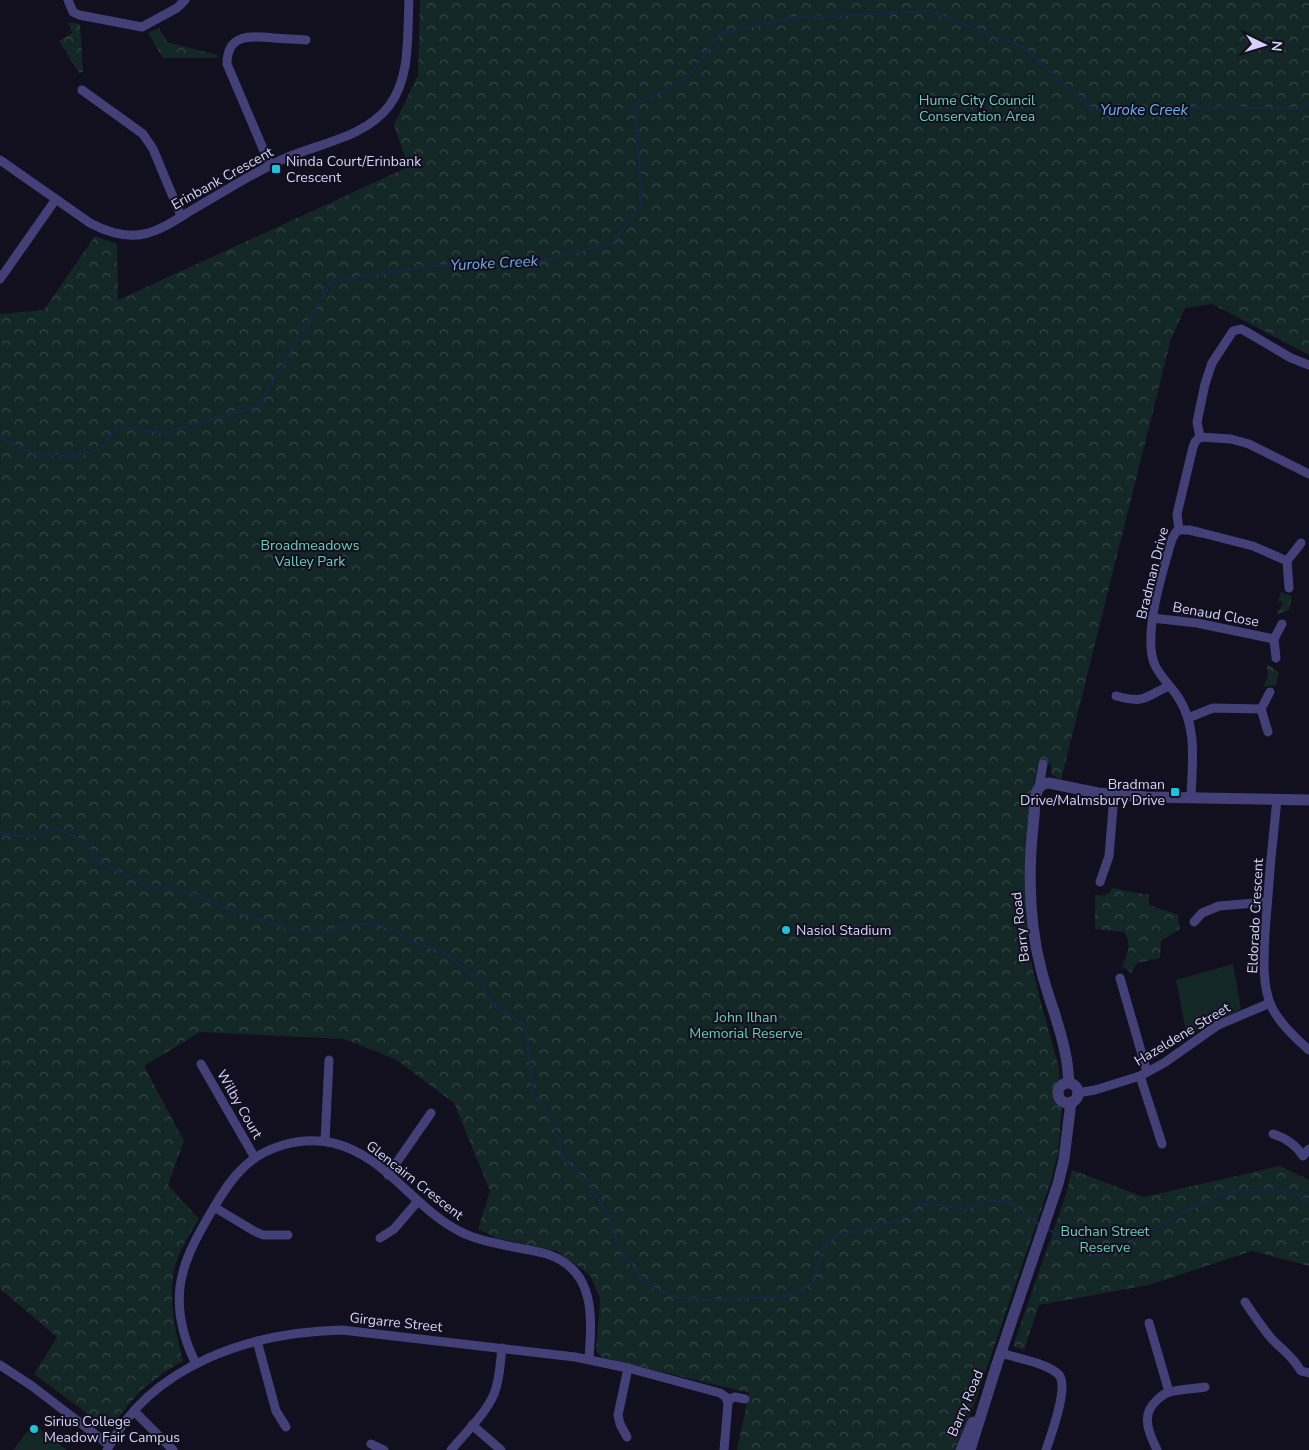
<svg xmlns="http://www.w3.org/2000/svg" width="1309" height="1450" viewBox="0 0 1309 1450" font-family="'Nunito Sans',sans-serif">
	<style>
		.grass { fill: #132726 }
		.park { fill: url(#park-crowns) }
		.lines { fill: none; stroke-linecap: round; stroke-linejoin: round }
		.stream { stroke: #152641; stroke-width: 2.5 }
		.minor { stroke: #434077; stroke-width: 9 }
		.tertiary { stroke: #434077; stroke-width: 11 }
		.poi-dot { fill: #1dc4d9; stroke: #120f1e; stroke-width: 2 }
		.labels { text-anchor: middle; stroke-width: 4; stroke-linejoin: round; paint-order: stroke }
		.park-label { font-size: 14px; fill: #68cfb6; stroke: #120f1e }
		.poi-label { font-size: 14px; fill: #d7d2f9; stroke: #120f1e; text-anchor: start }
		.street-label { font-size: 14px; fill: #d7d2f9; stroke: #120f1e }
		.water-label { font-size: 15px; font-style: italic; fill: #6dafeb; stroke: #120f1e }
	</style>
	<defs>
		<pattern id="park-crowns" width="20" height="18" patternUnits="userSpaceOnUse" patternTransform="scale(1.25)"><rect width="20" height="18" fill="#132726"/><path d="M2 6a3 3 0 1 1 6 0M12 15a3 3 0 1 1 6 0" fill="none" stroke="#354546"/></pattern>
	</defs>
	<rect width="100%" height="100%" fill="#120f1e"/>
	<g class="grass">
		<path d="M1233 964 1241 1009 1187 1037 1176 980Z"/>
		<path d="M33 1424 67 1450H13Z"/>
	</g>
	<g class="park">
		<path d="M420 0H1309V355L1212 304 1185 308 1171 339 1061 780 1051 774V764L1038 762C1027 816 1022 870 1027 926 1030 974 1047 1022 1059 1068 1059 1072 1060 1076 1059 1080 1057 1095 1050 1091 1062 1106L1058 1154 1050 1184 972 1411 954 1450H737L749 1393 601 1357 596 1350 600 1299 590 1275 557 1251 496 1238 478 1229 490 1191 454 1103 395 1059 344 1039 200 1032 144 1066 184 1141 168 1185 199 1219C191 1232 182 1246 177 1260 166 1295 175 1327 183 1361L165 1372 141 1390 112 1425 104 1426 34 1374 57 1337 0 1289V314L44 310 95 236 117 244 118 300 408 167 394 125 418 75Z"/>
		<path d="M68 22 80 24 83 72 79 73 59 41 72 33Z"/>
		<path d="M159 28 167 42 218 55 217 58H163L148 33Z"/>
		<path d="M1281 592 1292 596 1289 610 1277 614 1283 603 1278 601Z"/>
		<path d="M1267 664 1279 672 1276 685 1263 687 1268 676Z"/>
		<path d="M1112 888 1149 895V905L1179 915 1178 920 1180 929 1161 941 1160 958 1137 963 1131 973 1122 966C1128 954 1132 944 1124 932L1095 929V895C1103 897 1109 895 1112 888Z"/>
		<path d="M1280 1166 1309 1180V1266L1252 1251 1149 1285 1039 1305 1024 1350 1013 1346 1066 1194 1072 1170 1144 1197Z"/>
	</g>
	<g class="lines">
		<g class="stream">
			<path d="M0 437 35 454 76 456 99 450 118 426 165 433 259 406 331 282 431 266 533 263 612 243 642 204 635 105 688 77 720 34 791 18 929 11 1023 47 1093 110 1219 107 1300 109 1309 102"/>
			<path d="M0 833 31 837 52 829 64 831 84 842 99 862 146 885 194 894 226 908 297 931 321 933 346 925 374 923 394 930 413 942 444 952 482 983 493 1005 515 1019 526 1028 533 1093 554 1126 564 1159 584 1180 608 1214 619 1249 645 1282 657 1290 676 1298 720 1300 785 1296 812 1283 823 1247 836 1236 901 1220 920 1203 966 1209 988 1200 1011 1203 1041 1226"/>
			<path d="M1045 1228 1097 1256 1120 1249 1178 1215 1226 1192 1267 1189 1291 1192 1309 1202"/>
		</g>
		<g class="minor">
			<path d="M68 0 73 12 79 15 142 27 177 8 185 0"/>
			<path d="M82 90 143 134 153 149 181 216"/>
			<path d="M0 160 90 223C107 232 125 238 144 234 162 230 177 219 192 210 224 192 255 171 288 157 322 143 365 137 389 106 411 77 407 35 409 0"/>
			<path d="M270 165 227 64C227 33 251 36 274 38 284 39 295 39 306 40"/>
			<path d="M0 279 56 199"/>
			<path d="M1200 437 1197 422 1205 384 1212 363 1233 331 1241 329 1245 331 1291 358 1309 365"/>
			<path d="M1200 437 1231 439 1249 444 1309 474"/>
			<path d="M1179 530 1176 532 1172 539C1163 570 1143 632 1154 663 1159 676 1171 686 1178 697 1198 727 1192 764 1191 798"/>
			<path d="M1179 530H1189L1202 533 1253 546 1287 561"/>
			<path d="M1179 530 1177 514 1193 447 1195 442 1200 437"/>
			<path d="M1289 588 1287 561 1301 543"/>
			<path d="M1152 618 1197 623 1274 639"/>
			<path d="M1276 658 1274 639 1282 624"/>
			<path d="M1116 696C1146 704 1144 697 1169 686"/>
			<path d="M1188 718 1213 708 1261 709"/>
			<path d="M1268 732 1261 709 1270 692"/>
			<path d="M1039 786 1043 764"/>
			<path d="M1277 799C1272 844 1268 889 1265 934 1264 956 1262 982 1270 1003 1277 1021 1294 1037 1309 1050"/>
			<path d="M1100 882 1109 856 1114 795"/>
			<path d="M1194 922 1202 913 1219 906 1267 902"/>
			<path d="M1120 978 1147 1072"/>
			<path d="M201 1064 255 1158"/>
			<path d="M1140 1076 1162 1144"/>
			<path d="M1077 1093 1095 1090 1140 1076 1164 1063 1218 1025 1270 1003"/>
			<path d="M1273 1134C1286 1138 1296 1145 1303 1156L1309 1149"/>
			<path d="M325 1141 329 1060"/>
			<path d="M388 1175 431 1113"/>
			<path d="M214 1207 254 1231 263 1235H288"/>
			<path d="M380 1238 394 1229 418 1201"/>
			<path d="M1245 1302C1253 1314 1261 1326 1271 1338 1283 1351 1291 1354 1301 1371L1309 1373"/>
			<path d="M1149 1323 1169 1392"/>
			<path d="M257 1341 276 1411 286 1427"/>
			<path d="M1001 1353C1016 1358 1048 1363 1059 1375 1069 1387 1051 1435 1046 1450"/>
			<path d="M196 1364C184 1340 177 1314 180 1287 183 1263 194 1242 206 1221 216 1204 226 1185 240 1171 263 1146 301 1136 333 1143 385 1155 414 1208 459 1231 476 1240 495 1243 513 1247 524 1249 536 1251 547 1254 596 1270 592 1317 589 1359"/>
			<path d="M0 1365 32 1386 109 1445"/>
			<path d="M727 1400 735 1397 745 1399"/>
			<path d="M134 1411 173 1450"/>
			<path d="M472 1425 501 1450"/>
			<path d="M627 1437 620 1424 618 1415 628 1368"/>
			<path d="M371 1444 384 1450"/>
			<path d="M107 1450C151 1364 252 1332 342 1330L575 1357 628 1368 720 1393 726 1397 728 1403 724 1450"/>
			<path d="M451 1450C465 1433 485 1415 494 1394 500 1380 500 1363 502 1348"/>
			<path d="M1157 1450C1149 1433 1140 1415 1157 1400 1161 1396 1165 1393 1170 1392 1181 1389 1194 1389 1205 1387"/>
		</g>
		<g class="tertiary">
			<path d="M1069 1083C1068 1075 1068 1065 1066 1057 1061 1027 1048 998 1041 969 1028 919 1028 867 1034 817 1035 805 1033 783 1049 783L1098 793 1146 797 1309 800"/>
			<circle cx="1068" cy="1093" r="10"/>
			<path d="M961 1450 973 1422"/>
			<path d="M970 1450 996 1367 1058 1184 1064 1159 1071 1102"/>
		</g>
	</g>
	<g class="poi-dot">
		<rect x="271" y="164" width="10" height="10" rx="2.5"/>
		<rect x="1170" y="787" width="10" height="10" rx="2.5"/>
		<circle cx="786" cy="930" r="5"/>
		<circle cx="34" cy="1429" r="5"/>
	</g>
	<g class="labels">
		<g class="park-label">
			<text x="977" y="105">Hume City Council<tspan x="977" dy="16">Conservation Area</tspan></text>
			<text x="310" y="550">Broadmeadows<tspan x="310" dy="16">Valley Park</tspan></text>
			<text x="746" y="1022">John Ilhan<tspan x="746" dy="16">Memorial Reserve</tspan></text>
			<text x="1105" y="1236">Buchan Street<tspan x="1105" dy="16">Reserve</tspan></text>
		</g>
		<g class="poi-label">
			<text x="286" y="166">Ninda Court/Erinbank<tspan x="286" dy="16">Crescent</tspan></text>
			<text x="1165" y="789" text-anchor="end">Bradman<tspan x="1165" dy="16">Drive/Malmsbury Drive</tspan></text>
			<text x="796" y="935">Nasiol Stadium</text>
			<text x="44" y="1426">Sirius College<tspan x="44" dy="16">Meadow Fair Campus</tspan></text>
		</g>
		<g class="street-label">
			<text transform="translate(222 178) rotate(-29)" y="5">Erinbank Crescent</text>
			<text transform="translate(1152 573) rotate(-76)" y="5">Bradman Drive</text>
			<text transform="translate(1216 614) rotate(10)" y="5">Benaud Close</text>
			<text transform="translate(1255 916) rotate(-87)" y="5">Eldorado Crescent</text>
			<text transform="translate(1020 927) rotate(-97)" y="5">Barry Road</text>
			<text transform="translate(1182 1034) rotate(-31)" y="5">Hazeldene Street</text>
			<text transform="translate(240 1104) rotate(60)" y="5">Wilby Court</text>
			<text transform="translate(415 1180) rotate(38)" y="5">Glencairn Crescent</text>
			<text transform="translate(396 1322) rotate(6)" y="5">Girgarre Street</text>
			<text transform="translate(965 1403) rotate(-67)" y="5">Barry Road</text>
		</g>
		<g class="water-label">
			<text x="1144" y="115">Yuroke Creek</text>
			<text transform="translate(494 263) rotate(-3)" y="5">Yuroke Creek</text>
		</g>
	</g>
	<g transform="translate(1264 45) rotate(95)" stroke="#120f1e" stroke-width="4" paint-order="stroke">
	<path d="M0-4L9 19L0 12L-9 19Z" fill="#d7d2f9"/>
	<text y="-8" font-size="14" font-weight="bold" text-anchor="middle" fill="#d7d2f9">N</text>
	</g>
</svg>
